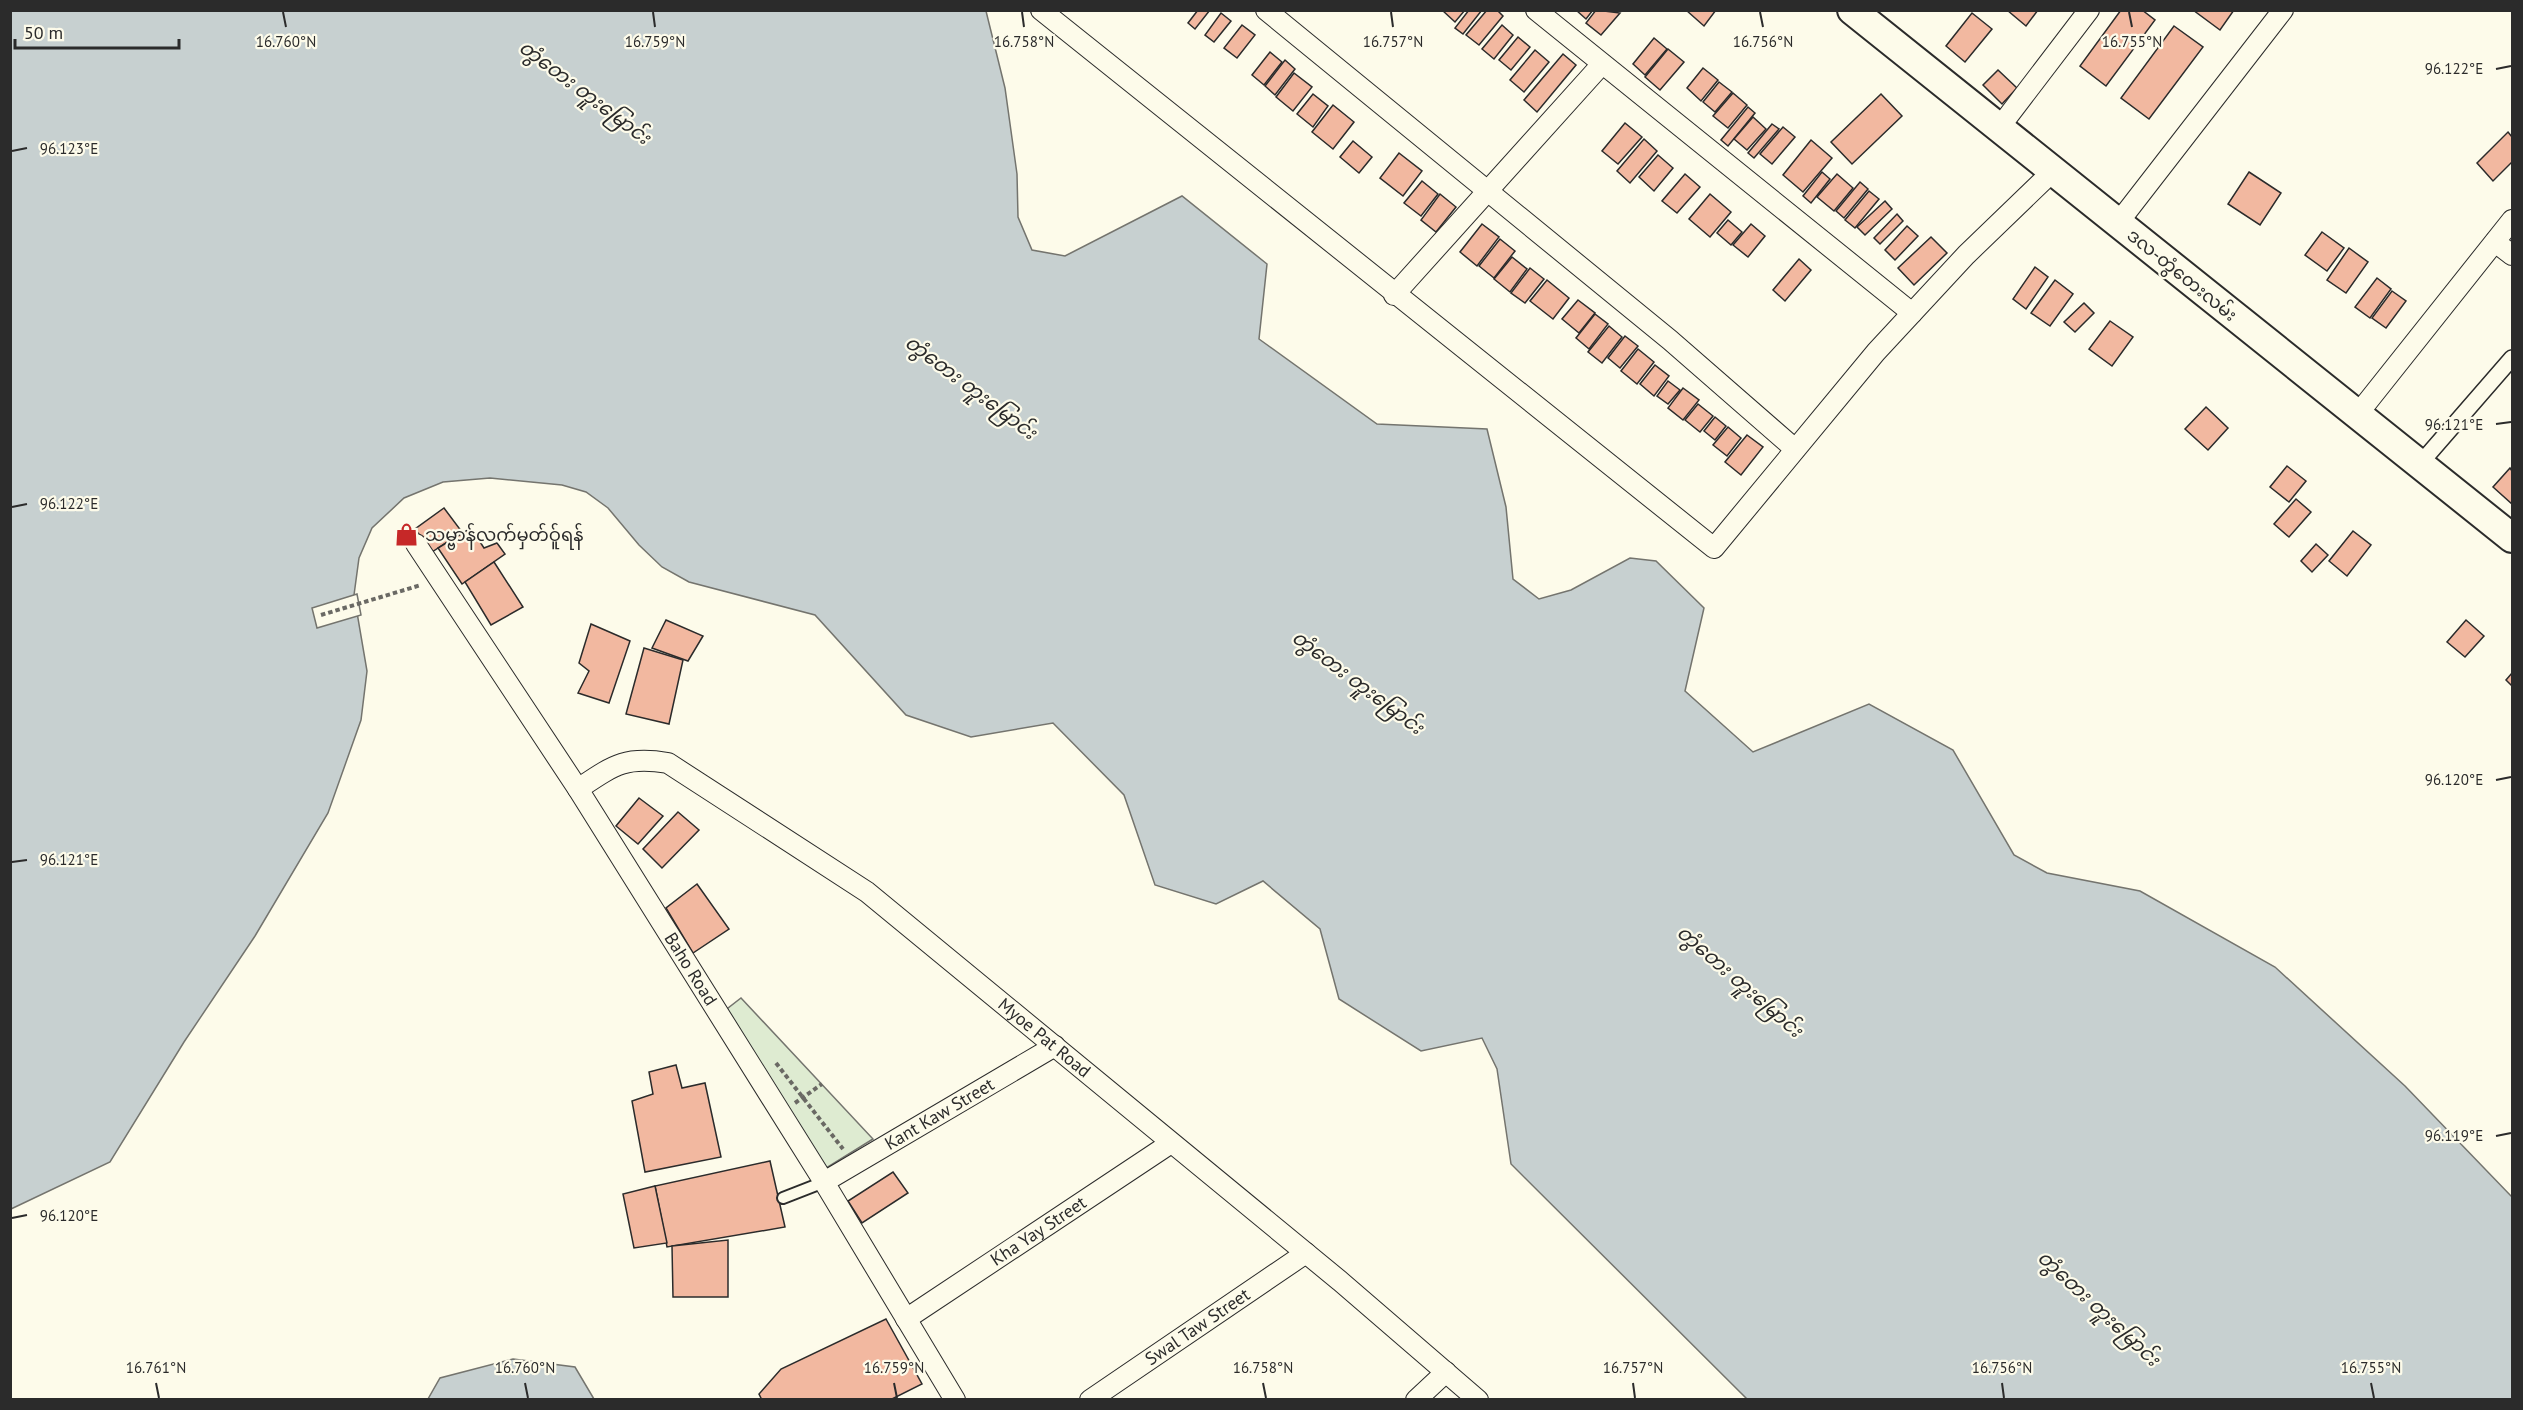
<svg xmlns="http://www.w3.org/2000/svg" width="2523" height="1410" viewBox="0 0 2523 1410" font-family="'PT Sans','Noto Sans Myanmar',sans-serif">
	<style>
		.green { fill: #deebd1; stroke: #74746e; stroke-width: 1.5 }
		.water { fill: #c7d0d0; stroke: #74746e; stroke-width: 1.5 }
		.pier { fill: #fdfbea; stroke: #74746e; stroke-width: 1.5 }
		.building { fill: #f2b8a0; stroke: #2b2b2b; stroke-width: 1.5 }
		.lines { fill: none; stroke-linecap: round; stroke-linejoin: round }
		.service-casing { stroke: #2b2b2b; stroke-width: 14 }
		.pedestrian-casing { stroke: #2b2b2b; stroke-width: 18 }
		.minor-casing { stroke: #2b2b2b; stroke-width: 22 }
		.secondary-casing { stroke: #2b2b2b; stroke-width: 32 }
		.path { stroke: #6a6964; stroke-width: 4; stroke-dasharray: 4.5 3; stroke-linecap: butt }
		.service { stroke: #fdfbea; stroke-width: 10 }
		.pedestrian { stroke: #fdfbea; stroke-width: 15 }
		.minor { stroke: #fdfbea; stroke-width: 20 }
		.secondary { stroke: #fdfbea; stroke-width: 28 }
		.ticks { fill: none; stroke: #2b2b2b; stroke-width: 2 }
		.labels { text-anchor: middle; stroke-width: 4.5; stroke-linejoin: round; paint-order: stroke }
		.street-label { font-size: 18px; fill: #2b2b2b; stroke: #fdfbea }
		.poi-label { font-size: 18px; fill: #2b2b2b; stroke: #fdfbea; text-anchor: start }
		.water-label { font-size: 20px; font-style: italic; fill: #2b2b2b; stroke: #fdfbea }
		.ticks-label { font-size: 15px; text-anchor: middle; fill: #2b2b2b; stroke: #fdfbea; stroke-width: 4.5; stroke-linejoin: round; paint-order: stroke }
	</style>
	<rect width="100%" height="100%" fill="#fdfbea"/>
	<path class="green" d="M741 998 873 1139 823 1170 723 1012Z"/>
	<g class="water">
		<path d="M11 11H986L1005 88 1017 174 1018 217 1032 250 1065 256 1182 196 1267 264 1259 339 1377 424 1487 429 1506 507 1513 579 1539 599 1571 590 1630 558 1656 561 1704 608 1685 691 1753 752 1869 704 1953 750 2014 855 2047 873 2140 891 2275 967 2405 1086 2512 1197V1399H1747L1511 1164 1497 1069 1482 1038 1421 1051 1339 999 1320 929 1263 881 1216 904 1155 885 1124 795 1053 723 971 737 906 715 815 615 689 582 662 567 639 545 608 508 586 492 562 485 490 478 443 482 404 498 372 528 359 558 354 595 367 671 361 720 328 813 255 936 184 1042 110 1162 11 1209Z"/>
		<path d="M513 1359 575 1367 594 1399H428L440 1378Z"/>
	</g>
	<path class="pier" d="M357 594 361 615 317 628 312 608Z"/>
	<g class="building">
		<path d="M1198 10H1210L1195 29 1188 23Z"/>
		<path d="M1442 10H1465L1455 22Z"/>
		<path d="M1469 10H1482L1463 34 1455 28Z"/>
		<path d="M1487 10H1497L1503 16 1479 45 1466 35Z"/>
		<path d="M1576 10H1593L1586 19Z"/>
		<path d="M1596 10 1620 13 1601 35 1586 23Z"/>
		<path d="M1686 10H1716L1704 26Z"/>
		<path d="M2007 10H2038L2026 26Z"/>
		<path d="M2121 10H2142L2155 20 2106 86 2080 66Z"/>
		<path d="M2193 10H2234L2220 30Z"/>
		<path d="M1221 13 1231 21 1214 42 1205 35Z"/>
		<path d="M1972 13 1992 29 1965 62 1946 46Z"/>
		<path d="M1242 25 1255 35 1237 58 1224 48Z"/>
		<path d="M1502 25 1513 35 1494 59 1482 49Z"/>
		<path d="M2174 26 2203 47 2149 119 2121 98Z"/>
		<path d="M1518 37 1530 47 1511 70 1499 60Z"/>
		<path d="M1654 38 1667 49 1645 75 1633 64Z"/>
		<path d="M1668 49 1684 62 1660 90 1645 77Z"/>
		<path d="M1535 50 1549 62 1524 92 1510 80Z"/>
		<path d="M1270 52 1282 62 1264 85 1252 75Z"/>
		<path d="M1563 54 1576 65 1537 112 1524 100Z"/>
		<path d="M1285 60 1295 69 1275 95 1265 86Z"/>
		<path d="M1703 68 1718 80 1701 101 1687 88Z"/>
		<path d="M1998 70 2017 88 2002 104 1983 85Z"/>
		<path d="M1294 73 1312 87 1293 111 1276 97Z"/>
		<path d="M1719 82 1732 92 1715 112 1703 102Z"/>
		<path d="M1733 93 1747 105 1728 128 1713 116Z"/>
		<path d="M1313 94 1328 106 1313 127 1297 114Z"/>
		<path d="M1881 94 1902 116 1852 164 1831 142Z"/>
		<path d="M1333 105 1354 122 1333 149 1312 132Z"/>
		<path d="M1748 107 1755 113 1728 146 1721 140Z"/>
		<path d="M1753 117 1766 129 1747 150 1734 139Z"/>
		<path d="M1625 123 1642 137 1618 164 1602 151Z"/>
		<path d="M1772 124 1779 129 1754 158 1748 153Z"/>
		<path d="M1783 127 1795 137 1772 164 1760 154Z"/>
		<path d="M2508 132 2512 137V162L2493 181 2477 163Z"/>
		<path d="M1644 139 1657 151 1630 183 1617 171Z"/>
		<path d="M1811 140 1832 158 1803 192 1783 175Z"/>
		<path d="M1353 141 1372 157 1359 173 1340 157Z"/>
		<path d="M1399 153 1422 171 1403 196 1380 178Z"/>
		<path d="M1658 155 1673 168 1654 191 1639 177Z"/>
		<path d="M1822 172 1830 179 1811 203 1803 196Z"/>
		<path d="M2249 172 2281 193 2260 225 2228 204Z"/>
		<path d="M1685 174 1700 187 1677 213 1662 201Z"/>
		<path d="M1837 174 1853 188 1834 211 1817 197Z"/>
		<path d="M1422 181 1438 194 1421 216 1404 203Z"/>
		<path d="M1860 182 1868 189 1844 218 1836 211Z"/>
		<path d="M1869 191 1879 199 1855 228 1845 220Z"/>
		<path d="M1440 194 1456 207 1436 232 1421 220Z"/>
		<path d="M1710 194 1731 212 1710 237 1689 219Z"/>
		<path d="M1885 201 1892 209 1865 235 1857 227Z"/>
		<path d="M1897 214 1903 221 1880 244 1874 238Z"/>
		<path d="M1728 220 1742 232 1731 245 1717 233Z"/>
		<path d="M1482 224 1499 237 1477 266 1460 252Z"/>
		<path d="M1751 224 1765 236 1748 257 1733 245Z"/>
		<path d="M1907 226 1918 236 1895 260 1885 250Z"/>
		<path d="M2322 232 2344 248 2327 271 2305 255Z"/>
		<path d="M1931 237 1947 253 1914 285 1898 268Z"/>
		<path d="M1500 239 1515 251 1494 278 1479 266Z"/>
		<path d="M2349 248 2368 262 2346 293 2327 280Z"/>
		<path d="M1512 257 1527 269 1510 292 1494 279Z"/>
		<path d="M1799 259 1811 270 1785 301 1773 290Z"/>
		<path d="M2035 267 2048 277 2026 309 2013 299Z"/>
		<path d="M1530 268 1544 279 1525 303 1511 293Z"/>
		<path d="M2377 278 2391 289 2370 318 2355 307Z"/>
		<path d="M1547 280 1569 298 1553 319 1530 301Z"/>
		<path d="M2055 280 2073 294 2050 326 2031 313Z"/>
		<path d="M2392 291 2406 301 2386 328 2372 318Z"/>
		<path d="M1578 300 1595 313 1579 333 1562 319Z"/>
		<path d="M2084 303 2094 313 2075 332 2064 322Z"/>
		<path d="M1595 314 1608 324 1589 349 1576 338Z"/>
		<path d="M2110 321 2133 337 2112 366 2089 349Z"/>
		<path d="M1609 326 1622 337 1602 363 1588 352Z"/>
		<path d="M1625 336 1638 346 1620 368 1608 358Z"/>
		<path d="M1638 349 1654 362 1637 384 1621 371Z"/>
		<path d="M1655 365 1669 376 1654 396 1640 384Z"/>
		<path d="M1668 381 1680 390 1668 404 1657 396Z"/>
		<path d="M1683 388 1699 400 1683 420 1668 408Z"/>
		<path d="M1698 404 1713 416 1700 432 1685 420Z"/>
		<path d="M2206 407 2228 428 2208 450 2185 429Z"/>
		<path d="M1715 417 1726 426 1715 440 1704 431Z"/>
		<path d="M1728 427 1741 438 1727 456 1713 445Z"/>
		<path d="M1747 435 1763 447 1741 475 1725 462Z"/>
		<path d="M2287 466 2306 481 2289 502 2270 487Z"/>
		<path d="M2510 468 2512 471V504L2493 487Z"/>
		<path d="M2296 499 2311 512 2289 537 2274 524Z"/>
		<path d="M444 508 462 532 432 552 415 529Z"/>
		<path d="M471 528 484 548 497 543 505 554 462 584 438 548Z"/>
		<path d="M2353 531 2371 545 2347 576 2329 561Z"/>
		<path d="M2316 544 2328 555 2312 572 2301 561Z"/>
		<path d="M494 562 523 607 491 625 465 582Z"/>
		<path d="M666 620 703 636 688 661 652 648Z"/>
		<path d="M2466 620 2484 636 2465 657 2447 642Z"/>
		<path d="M591 624 630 641 609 703 578 693 589 671 579 663Z"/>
		<path d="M644 648 683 660 669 724 626 714Z"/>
		<path d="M2512 673V686L2506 680Z"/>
		<path d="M639 798 663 816 638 844 616 826Z"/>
		<path d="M678 812 699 830 662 868 643 849Z"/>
		<path d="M697 884 729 929 693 953 666 908Z"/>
		<path d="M676 1065 682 1088 705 1083 721 1157 645 1172 632 1101 653 1094 649 1072Z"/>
		<path d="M770 1161 785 1227 667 1247 655 1186Z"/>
		<path d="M893 1172 908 1193 862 1223 848 1201Z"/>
		<path d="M655 1186 667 1243 634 1248 623 1194Z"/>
		<path d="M728 1240V1297H673L672 1246Z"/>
		<path d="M886 1319 922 1384 890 1400H762L759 1394 781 1369Z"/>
	</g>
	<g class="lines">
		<defs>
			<path id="service" d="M783 1198 824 1182"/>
			<path id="pedestrian" d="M2419 465 2512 358"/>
			<g id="minor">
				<path d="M1041 10 1714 548 1876 352 1966 255 2053 171"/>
				<path d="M1266 10 1670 340 1795 449"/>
				<path d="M1536 10 1912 313"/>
				<path d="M1999 128 2089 10"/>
				<path d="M2118 223 2283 10"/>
				<path d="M2495 242 2512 255"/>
				<path d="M1394 295 1602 64"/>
				<path d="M2357 415 2512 220"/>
				<path id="s1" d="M416 544 578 789 824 1182 955 1400"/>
				<path id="s2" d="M578 789C614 765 625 756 668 763L867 892 1340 1281 1478 1400"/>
				<path id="s3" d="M824 1182 1055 1046"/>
				<path id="s4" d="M906 1319 1171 1143"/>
				<path id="s5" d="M1090 1400 1306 1253"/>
				<path d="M1416 1400 1446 1372"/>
			</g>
			<path id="secondary" d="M1852 10 2512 538"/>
		</defs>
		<use href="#service" class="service-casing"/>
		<use href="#pedestrian" class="pedestrian-casing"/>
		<use href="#minor" class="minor-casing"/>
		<use href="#secondary" class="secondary-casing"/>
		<g class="path">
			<path d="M321 615 421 585"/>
			<path d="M776 1063 843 1149"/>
			<path d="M795 1103 822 1084"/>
		</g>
		<use href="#service" class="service"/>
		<use href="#pedestrian" class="pedestrian"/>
		<use href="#minor" class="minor"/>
		<use href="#secondary" class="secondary"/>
	</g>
	<path class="ticks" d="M283 12 286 27M653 12 655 27M1022 12 1024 27M1391 12 1393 27M1760 12 1763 27M2129 12 2132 27M2496 69 2511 66M12 151 27 148M2496 424 2511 422M12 507 27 504M2496 780 2511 777M12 862 27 860M2496 1136 2511 1133M12 1218 27 1215M156 1383 159 1398M525 1383 528 1398M894 1383 897 1398M1263 1383 1266 1398M1633 1383 1635 1398M2002 1383 2004 1398M2371 1383 2374 1398"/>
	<defs>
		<symbol id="shop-bare" viewBox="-9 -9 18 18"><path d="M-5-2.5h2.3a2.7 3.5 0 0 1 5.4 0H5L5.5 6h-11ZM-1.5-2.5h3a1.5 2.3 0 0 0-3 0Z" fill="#c62828" stroke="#fdfbea" stroke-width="2.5" paint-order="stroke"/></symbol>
	</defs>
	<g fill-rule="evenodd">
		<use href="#shop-bare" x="390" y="518" width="33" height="33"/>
	</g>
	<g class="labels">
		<g class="street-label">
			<text transform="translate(2182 275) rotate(39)" y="6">ဒလ-တွံတေးလမ်း</text>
			<text dy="6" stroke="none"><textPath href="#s1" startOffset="506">Baho Road</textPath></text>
			<text dy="6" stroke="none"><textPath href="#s2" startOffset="564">Myoe Pat Road</textPath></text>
			<text dy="6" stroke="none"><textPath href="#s3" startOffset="134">Kant Kaw Street</textPath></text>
			<text dy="6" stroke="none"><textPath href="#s4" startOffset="159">Kha Yay Street</textPath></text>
			<text dy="6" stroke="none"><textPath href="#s5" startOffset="130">Swal Taw Street</textPath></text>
		</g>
		<g class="poi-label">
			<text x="425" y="541">သမ္ဗာန်လက်မှတ်ဝ်ူရန်</text>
		</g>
		<g class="water-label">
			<text transform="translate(585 92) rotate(37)" y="7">တွံတေး တူးမြောင်း</text>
			<text transform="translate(971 387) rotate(37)" y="7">တွံတေး တူးမြောင်း</text>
			<text transform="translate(1358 682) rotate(37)" y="7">တွံတေး တူးမြောင်း</text>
			<text transform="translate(1740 981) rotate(41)" y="7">တွံတေး တူးမြောင်း</text>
			<text transform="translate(2099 1308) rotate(43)" y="7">တွံတေး တူးမြောင်း</text>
		</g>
	</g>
	<g class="ticks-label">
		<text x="286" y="47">16.760°N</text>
		<text x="655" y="47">16.759°N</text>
		<text x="1024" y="47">16.758°N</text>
		<text x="1393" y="47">16.757°N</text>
		<text x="1763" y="47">16.756°N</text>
		<text x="2132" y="47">16.755°N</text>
		<text x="2454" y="74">96.122°E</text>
		<text x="69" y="154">96.123°E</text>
		<text x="2454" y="430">96.121°E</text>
		<text x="69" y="509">96.122°E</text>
		<text x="2454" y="785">96.120°E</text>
		<text x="69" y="865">96.121°E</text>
		<text x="2454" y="1141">96.119°E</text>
		<text x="69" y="1221">96.120°E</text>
		<text x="156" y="1373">16.761°N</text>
		<text x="525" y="1373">16.760°N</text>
		<text x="894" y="1373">16.759°N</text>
		<text x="1263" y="1373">16.758°N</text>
		<text x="1633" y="1373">16.757°N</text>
		<text x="2002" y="1373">16.756°N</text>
		<text x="2371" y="1373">16.755°N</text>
	</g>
	<rect width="2523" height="1410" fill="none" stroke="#2b2b2b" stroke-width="24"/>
	<path d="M15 39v9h164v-9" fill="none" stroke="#2b2b2b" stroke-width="3"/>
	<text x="24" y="39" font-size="18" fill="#2b2b2b" stroke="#fdfbea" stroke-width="4.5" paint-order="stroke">50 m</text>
</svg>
